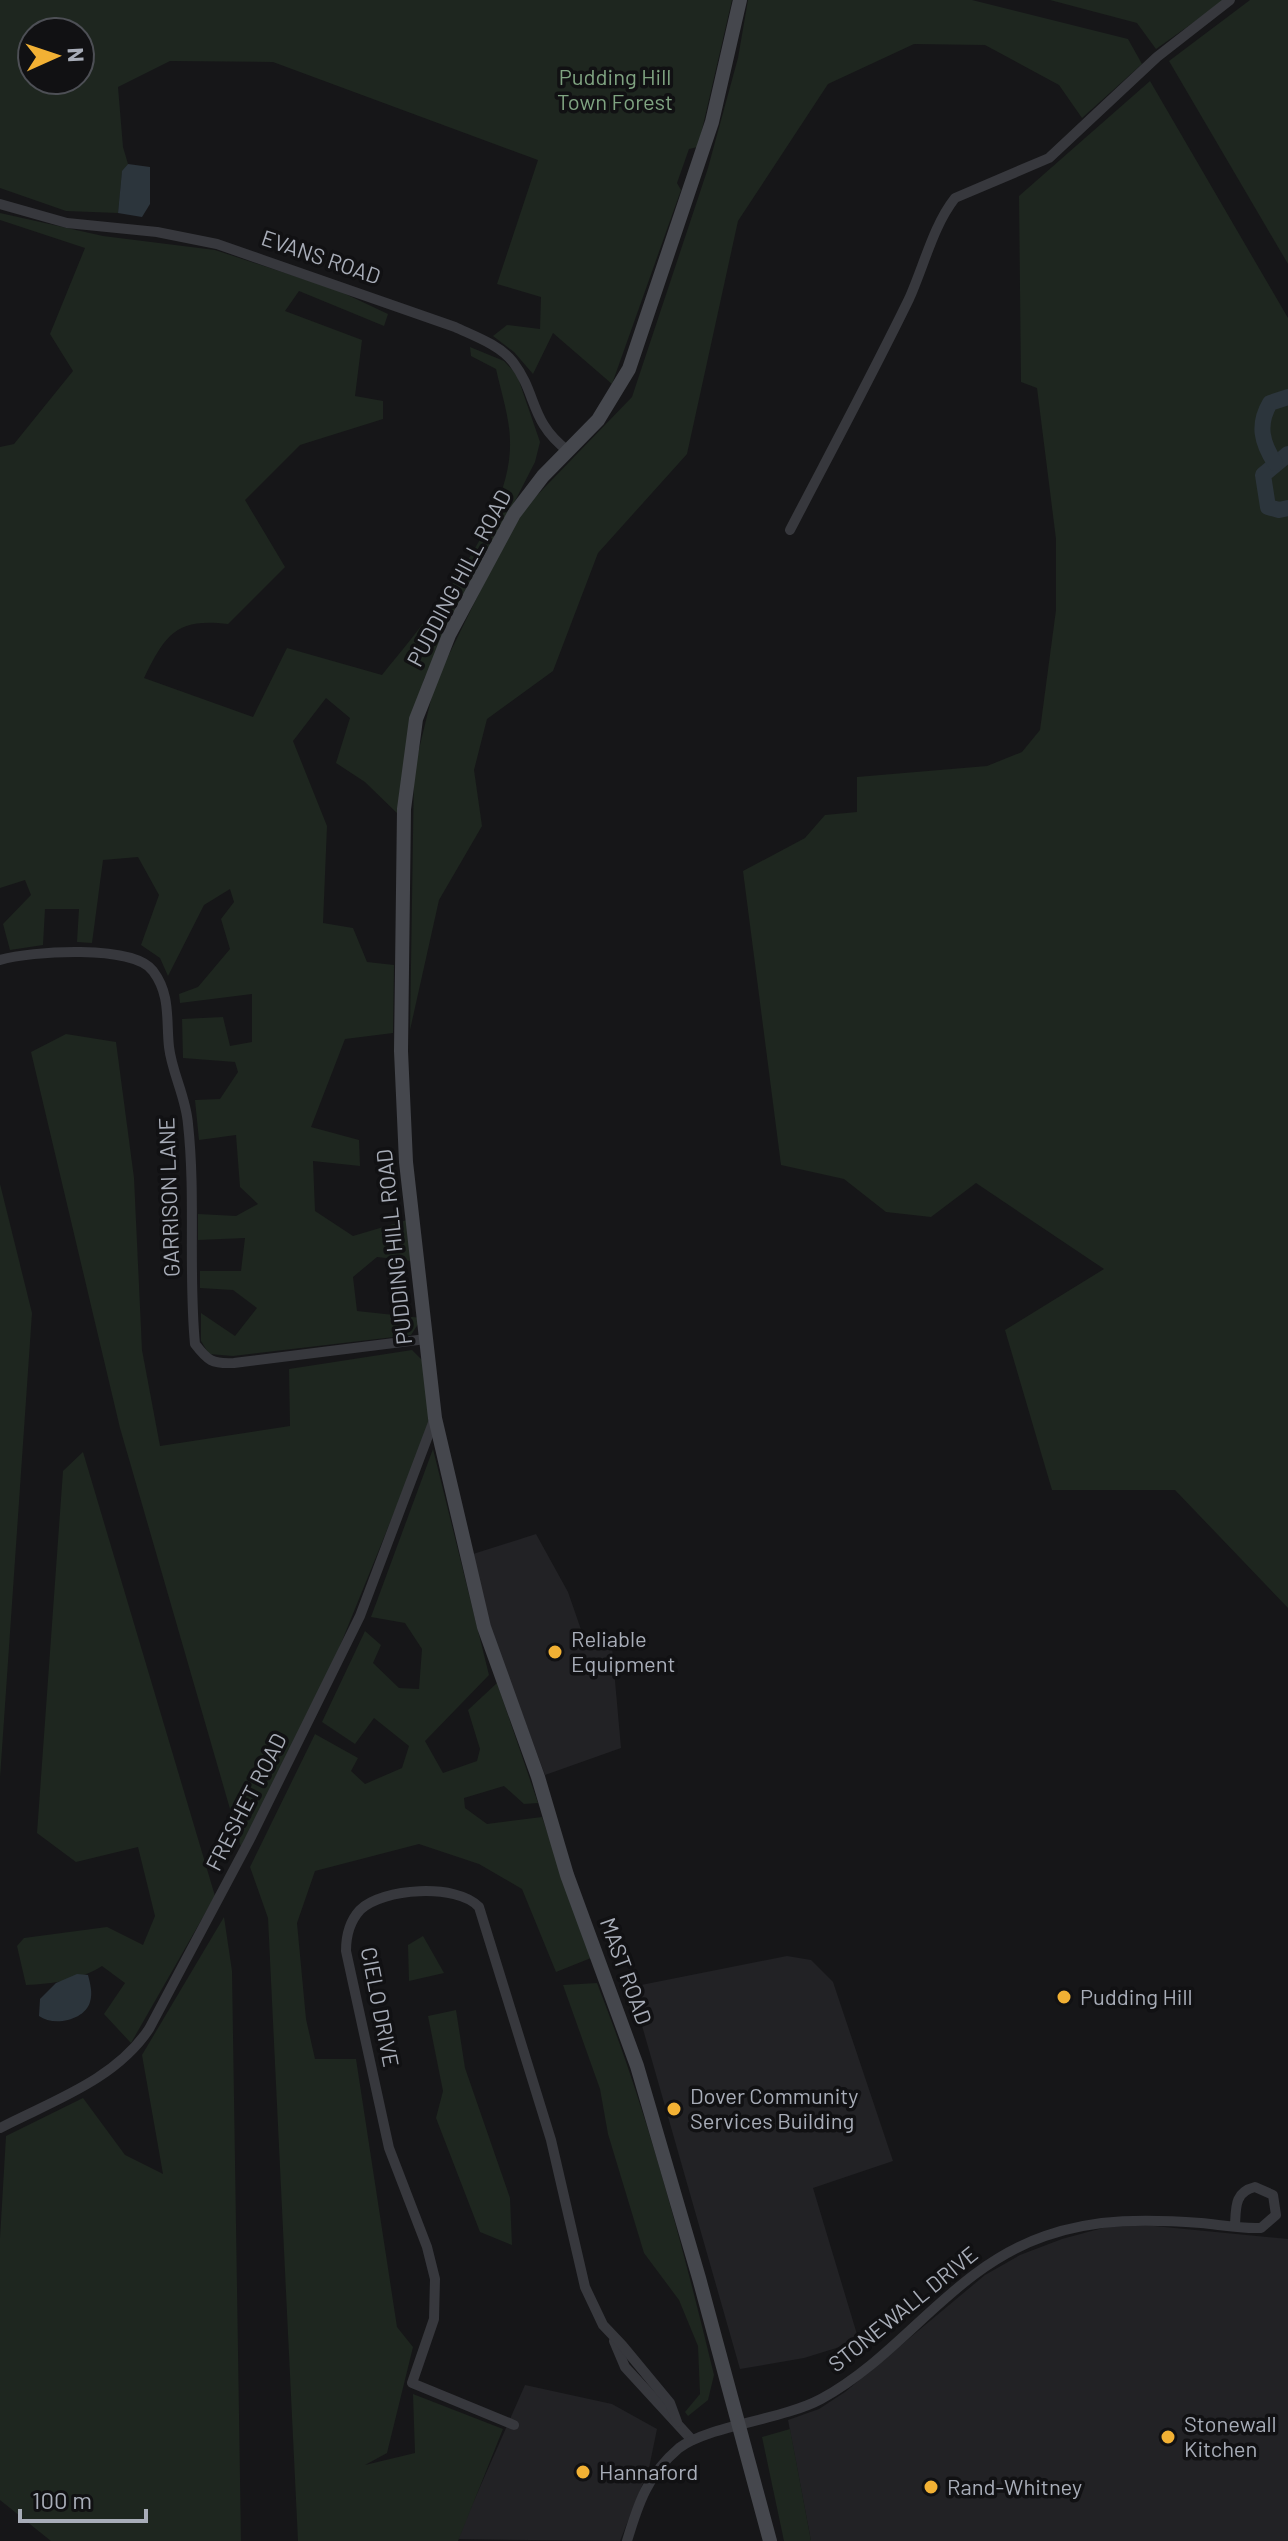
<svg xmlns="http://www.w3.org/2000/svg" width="1288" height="2541" viewBox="0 0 1288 2541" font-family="Barlow,sans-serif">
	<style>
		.built { fill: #222225 }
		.green { fill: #1e261f; fill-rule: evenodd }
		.water { fill: #2c353c }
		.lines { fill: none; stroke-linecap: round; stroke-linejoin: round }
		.river { stroke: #2c353c; stroke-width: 16 }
		.street { stroke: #37383d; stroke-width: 10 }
		.secondary { stroke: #45474d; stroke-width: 14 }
		.poi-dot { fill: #f2b134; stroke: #111113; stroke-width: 3 }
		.labels { text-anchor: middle; stroke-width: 7; stroke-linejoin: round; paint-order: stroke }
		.park-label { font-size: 22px; fill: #7fa381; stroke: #111113 }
		.street-label { font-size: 22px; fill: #a8adb8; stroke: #111113 }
		.poi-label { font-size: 22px; fill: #a8adb8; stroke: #111113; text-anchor: start }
	</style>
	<rect width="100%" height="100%" fill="#161618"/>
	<g class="built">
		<path d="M536 1534 568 1592 586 1644 608 1643 612 1647 621 1748 545 1775 488 1623 473 1554Z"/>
		<path d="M787 1956 811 1960 833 1982 893 2161 813 2188 859 2341 804 2358 740 2369 631 1987Z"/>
		<path d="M1110 2226H1154L1288 2239V2541H811L788 2420 819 2409 845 2392 985 2275 1020 2255 1062 2239Z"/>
		<path d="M525 2385 612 2404 657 2429 649 2468 620 2541 457 2539Z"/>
	</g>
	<g class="green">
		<path d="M0 0H732L698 147 689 149 677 183 681 190 612 384 553 333 533 374 514 352 493 336 507 325 540 329 541 297 497 284 538 160 273 62 170 61 118 87 123 147 128 164 122 172 118 213 66 211 0 188ZM32 32H80V80H32Z"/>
		<path d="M748 0H972L1128 39 1142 64 1082 118 1059 85 985 45 914 44 828 84 738 221 687 454 598 553 553 671 487 719 474 770 482 826 439 900 410 1030 414 770 435 683 517 516 632 397 708 168 738 58Z"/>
		<path d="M1050 0H1225L1156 49 1137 23Z"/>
		<path d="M1250 0H1288V264L1169 61Z"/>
		<path d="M1150 81 1288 318V1608L1175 1490H1052L1005 1330 1104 1269 976 1183 931 1217 886 1212 844 1179 781 1165 743 871 805 838 825 815 857 812V777L987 766 1022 752 1040 730 1056 610V539L1037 388 1021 382 1019 196Z"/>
		<path d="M0 213 103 236 215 250 337 290 388 314 384 326 299 291 285 311 362 340 355 396 383 401V419L300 445 245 500 285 567 228 624C177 618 166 633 144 678L253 717 287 648 382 675C429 617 512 519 510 442 510 418 501 392 496 369L471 356 470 347 504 361 517 375 540 442 535 462 424 679 403 768 399 815 365 782 336 763 350 718 326 698 293 741 327 826 323 923 353 928 367 962 394 965 393 1033 345 1039 311 1127 359 1140 360 1166 313 1161 315 1211 353 1236 407 1220 412 1261 377 1257 353 1277 357 1311 422 1318 411 1335 233 1356 209 1354 201 1341V1313L235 1336 257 1308 233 1290 200 1288V1271H241L245 1238 198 1240V1214L236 1216 258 1204 240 1187 236 1135 199 1140 195 1100 220 1099 238 1072 235 1062 183 1058 182 1019 223 1017 230 1046 252 1042V994L180 1003 179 994 198 987 230 949 221 919 234 902 230 889 204 905 168 976 160 958 141 945 159 895 138 857 103 860 92 943 77 942 79 909H45L43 945 10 950 3 924 31 895 25 880 0 888V447L14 444 73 371 50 334 85 248 0 220Z"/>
		<path d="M66 1034 116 1042 134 1178 142 1350 160 1446 290 1426 289 1369 412 1350 423 1361 430 1424 331 1668 241 1847 120 1428 31 1052Z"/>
		<path d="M0 1184 32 1313 0 1778Z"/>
		<path d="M433 1449 489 1675 425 1741 443 1773 477 1761 480 1749 468 1710 497 1683 538 1803 524 1804 504 1786 464 1798 465 1808 487 1824 542 1817 591 1958 556 1972 522 1889 479 1864 419 1844 315 1871 297 1923 306 2019 315 2059H356L397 2327 413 2347 387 2453 365 2465 415 2453 413 2394 503 2429 458 2541H298L268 1918 250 1867 315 1734 358 1758 351 1771 365 1784 402 1768 409 1746 374 1718 355 1744 322 1722 365 1631 381 1645 373 1663 399 1688 419 1689 422 1649 405 1623 371 1617Z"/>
		<path d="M83 1452 215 1896 131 2043 104 2014 125 1983 102 1966C81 1980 52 1984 26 1985L17 1946 24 1938 107 1927 143 1945 155 1916 138 1847 76 1862 37 1833 63 1471Z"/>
		<path d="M224 1917 232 1971 241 2541H51L0 2500V2238L6 2136 83 2098 125 2155 163 2174 142 2055Z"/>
		<path d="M423 1936 444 1973 409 1981 408 1945Z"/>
		<path d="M597 1983C647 2110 682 2243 714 2375L708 2400 688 2416 685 2412 700 2394 698 2346 679 2300 644 2253 608 2134 600 2089 563 1985Z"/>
		<path d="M456 2010 465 2068 510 2198 512 2245 480 2232 436 2118 443 2091 428 2016Z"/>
		<path d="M790 2429 811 2541H784L762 2437Z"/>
	</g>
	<g class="water">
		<path d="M128 164 150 167V204L142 217 118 213 122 171Z"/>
		<path d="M77 1974 88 1975C90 1983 93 1993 90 2002 85 2020 54 2027 39 2016L40 1999 56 1983Z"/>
	</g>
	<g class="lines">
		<g class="river">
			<path d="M1288 454 1263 475 1268 507 1279 510 1288 508"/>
			<path d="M1275 463C1262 443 1257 425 1270 403L1288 397"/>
		</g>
		<g class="street">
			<path d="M0 204 67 223 157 232 217 244 455 327C474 336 500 345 513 362 538 395 529 421 568 451"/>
			<path d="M790 530C830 453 871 377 909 299 924 266 933 226 955 198L1049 158 1157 57 1230 0"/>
			<path d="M0 960C30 951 134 944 153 971 171 995 166 1020 169 1047 172 1073 186 1097 188 1124 196 1197 188 1271 195 1344 208 1361 212 1364 234 1363L426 1339"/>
			<path d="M0 2128C52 2101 115 2080 149 2029L249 1841 360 1616 434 1420"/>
			<path d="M614 2341 625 2367 692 2440"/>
			<path d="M514 2425 412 2383 434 2319 435 2279 427 2247 389 2148 346 1951C346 1936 349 1922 360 1910 382 1888 457 1883 479 1907L551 2140 585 2287 603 2325 622 2345 670 2403 677 2422"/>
			<path d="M627 2541C638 2504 648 2474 679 2448 707 2426 782 2420 821 2399 904 2354 952 2268 1045 2236 1096 2218 1149 2219 1201 2223 1221 2225 1242 2229 1261 2228L1276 2215 1273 2195 1255 2187C1234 2192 1236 2208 1235 2226"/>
		</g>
		<path class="secondary" d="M740 0 712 122 629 369 598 420 543 476 514 514 449 635 416 719 404 809 401 1051 406 1162 435 1418 484 1627 538 1777 567 1875 637 2066 699 2278 770 2541"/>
	</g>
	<g class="poi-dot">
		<circle cx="555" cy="1652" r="8"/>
		<circle cx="1064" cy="1997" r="8"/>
		<circle cx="674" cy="2109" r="8"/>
		<circle cx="1168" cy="2437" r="8"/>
		<circle cx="583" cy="2472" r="8"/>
		<circle cx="931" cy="2487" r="8"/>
	</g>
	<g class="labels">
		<g class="park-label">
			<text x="615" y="85">Pudding Hill<tspan x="615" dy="25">Town Forest</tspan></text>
		</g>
		<g class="street-label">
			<text transform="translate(321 257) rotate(19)" y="8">EVANS ROAD</text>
			<text transform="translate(459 578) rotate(-62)" y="8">PUDDING HILL ROAD</text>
			<text transform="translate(169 1197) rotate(-92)" y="8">GARRISON LANE</text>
			<text transform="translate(394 1247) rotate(-96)" y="8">PUDDING HILL ROAD</text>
			<text transform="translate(246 1802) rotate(-63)" y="8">FRESHET ROAD</text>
			<text transform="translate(626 1971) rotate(70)" y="8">MAST ROAD</text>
			<text transform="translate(380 2007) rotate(79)" y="8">CIELO DRIVE</text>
			<text transform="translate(903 2309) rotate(-39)" y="8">STONEWALL DRIVE</text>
		</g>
		<g class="poi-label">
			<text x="571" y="1647">Reliable<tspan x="571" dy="25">Equipment</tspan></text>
			<text x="1080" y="2005">Pudding Hill</text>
			<text x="690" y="2104">Dover Community<tspan x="690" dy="25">Services Building</tspan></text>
			<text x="1184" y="2432">Stonewall<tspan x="1184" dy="25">Kitchen</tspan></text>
			<text x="599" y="2480">Hannaford</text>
			<text x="947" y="2495">Rand-Whitney</text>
		</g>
	</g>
	<g transform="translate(56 56) rotate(87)"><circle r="38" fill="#111113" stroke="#4d4f55" stroke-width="2"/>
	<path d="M0-6L14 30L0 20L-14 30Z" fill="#f2b134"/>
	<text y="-12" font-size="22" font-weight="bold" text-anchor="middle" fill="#a8adb8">N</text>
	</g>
	<path d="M20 2509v12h126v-12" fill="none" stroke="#a8adb8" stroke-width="4"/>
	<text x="32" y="2509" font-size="24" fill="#a8adb8" stroke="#111113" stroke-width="6" paint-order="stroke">100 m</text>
</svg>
